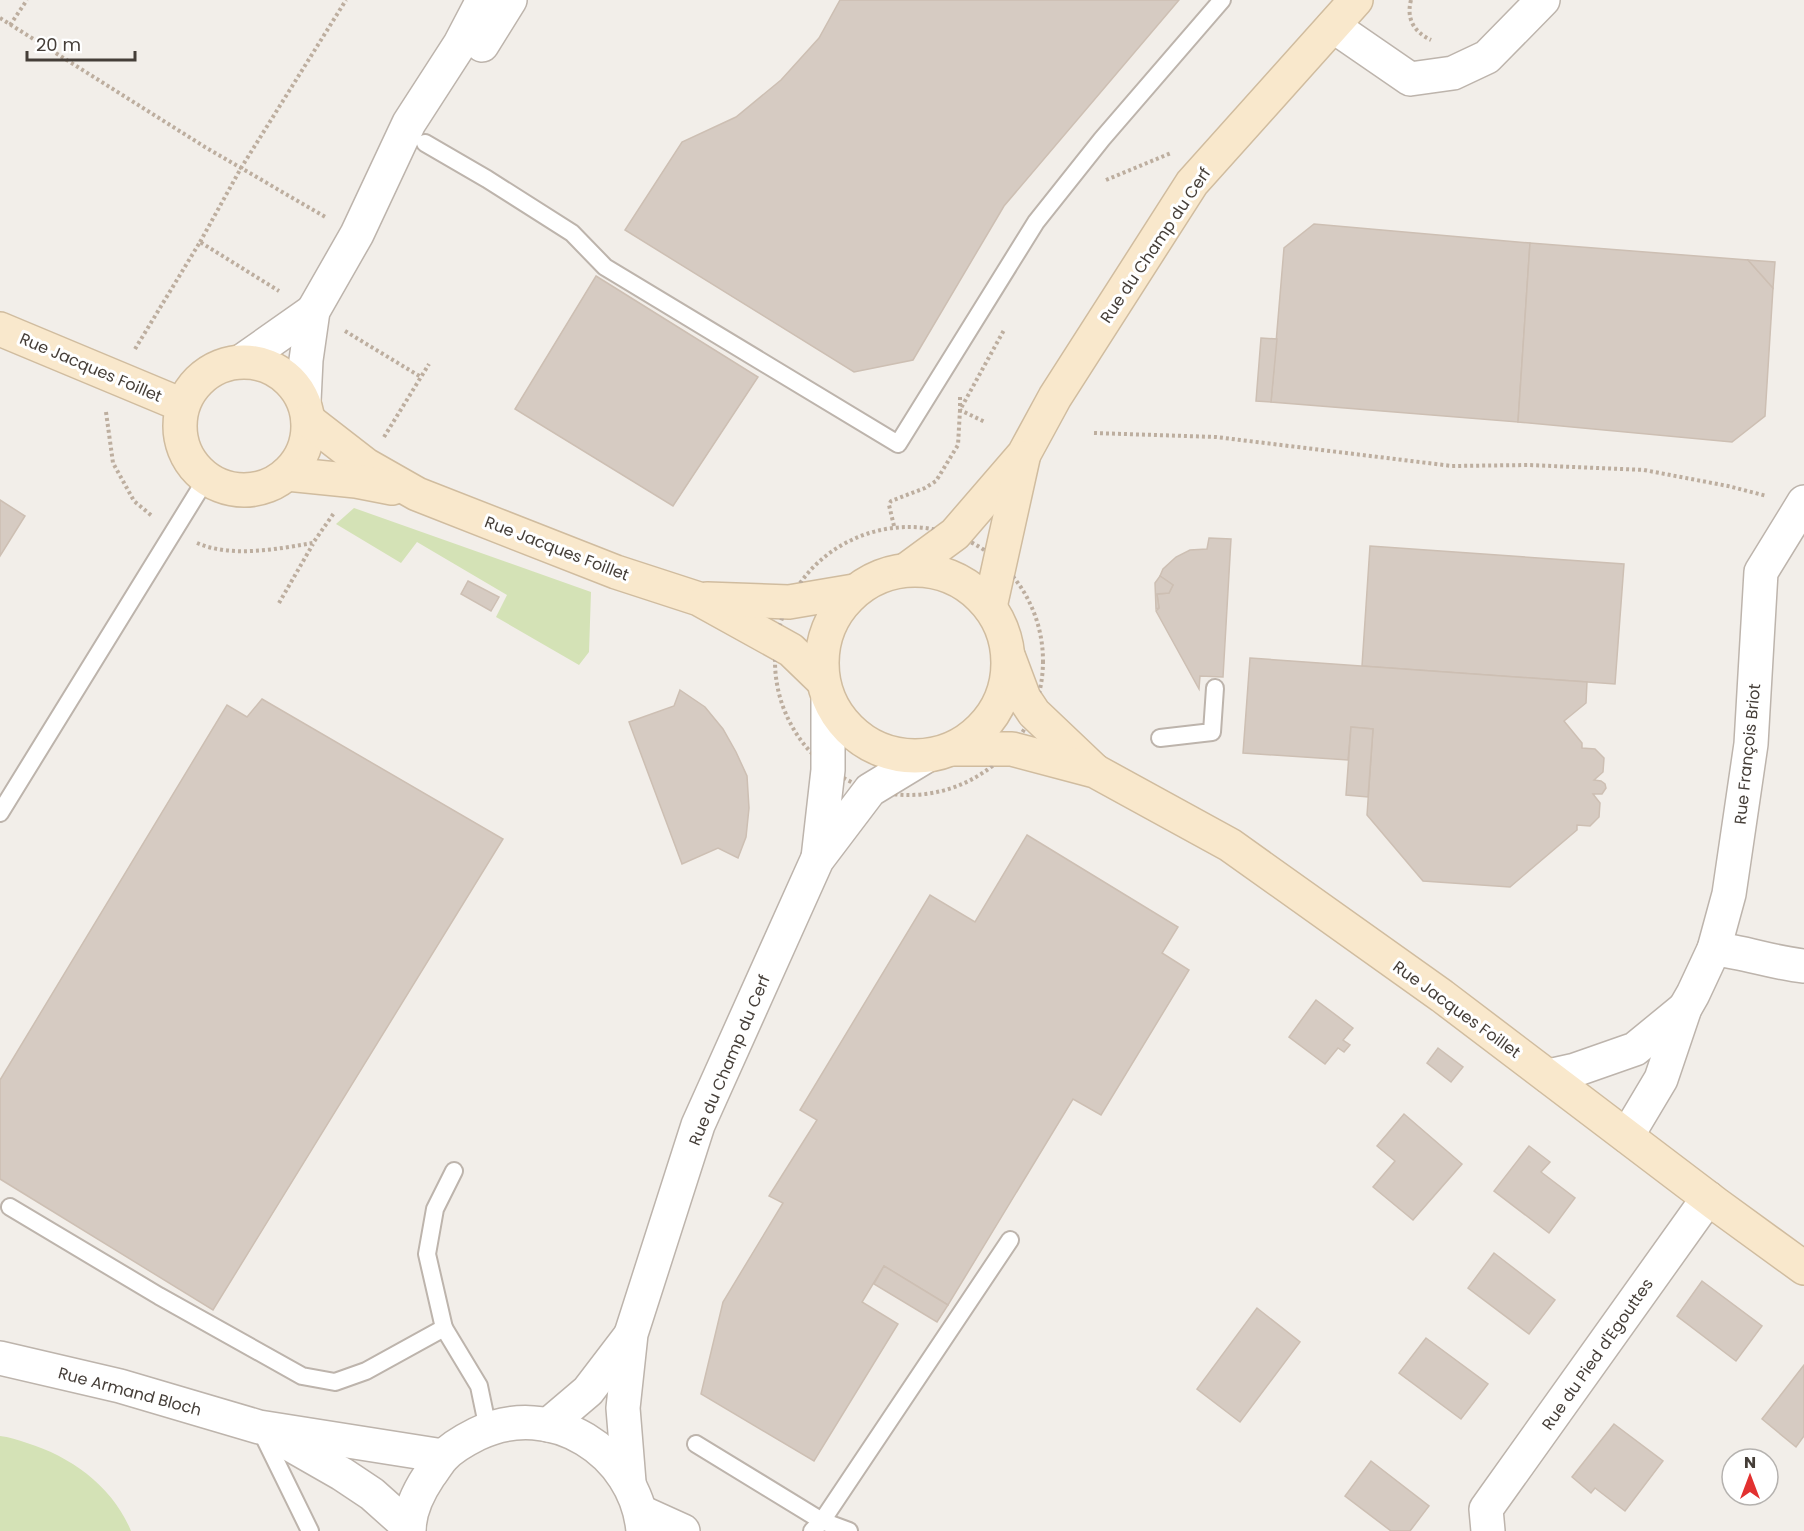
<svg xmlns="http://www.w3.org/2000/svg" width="1804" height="1531" viewBox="0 0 1804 1531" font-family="Poppins,sans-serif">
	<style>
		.grass { fill: #d4e2b6 }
		.building { fill: #d6cbc2; stroke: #cdbfb3; stroke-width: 1.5 }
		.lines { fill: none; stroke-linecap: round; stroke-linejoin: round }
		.lane-casing { stroke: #bdb4ac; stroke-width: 20 }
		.street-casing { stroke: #bdb4ac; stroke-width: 36 }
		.secondary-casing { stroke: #d0bc9f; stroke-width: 36 }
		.path { stroke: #bdae9f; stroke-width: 4; stroke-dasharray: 3 3; stroke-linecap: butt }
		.lane { stroke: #fff; stroke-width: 16 }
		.street { stroke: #fff; stroke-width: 33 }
		.secondary { stroke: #f9e8cc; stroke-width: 33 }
		.labels { text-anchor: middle; stroke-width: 6; stroke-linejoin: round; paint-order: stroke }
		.street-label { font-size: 16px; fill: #453e38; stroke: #fff }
	</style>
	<rect width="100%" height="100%" fill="#f2eee9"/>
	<g class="grass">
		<path d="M354 508 591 592 589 652 579 665 496 617 507 595 417 542 401 563 336 524Z"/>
		<path d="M0 1436C9 1437 18 1440 27 1443 72 1457 113 1487 131 1531H0Z"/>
	</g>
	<g class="building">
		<path d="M840 0H1179L1004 206 913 360 854 372 625 230 682 142 736 117 781 80 819 38Z"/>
		<path d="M1314 224 1530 243 1518 422 1271 402 1284 248Z"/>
		<path d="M1530 243 1748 260 1773 288 1765 416 1732 442 1518 422Z"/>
		<path d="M1748 260 1775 262 1773 288Z"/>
		<path d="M596 276 758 377 673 506 515 409Z"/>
		<path d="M1261 338 1277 339 1271 402 1256 401Z"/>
		<path d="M0 500 25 516 0 556Z"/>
		<path d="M1209 538 1231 539 1223 677 1200 676 1199 689 1156 611 1159 608 1157 594 1169 593 1173 585 1160 576 1163 569 1176 557 1190 550 1207 549Z"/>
		<path d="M1370 546 1624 564 1615 684 1362 666Z"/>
		<path d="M1160 576 1173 585 1169 593 1157 594 1159 608 1156 609 1155 583Z"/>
		<path d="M468 581 499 597 491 611 461 594Z"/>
		<path d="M1250 658 1587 682 1586 703 1564 721 1582 743V748L1595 749 1604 758 1603 772 1594 780 1601 781 1605 784 1606 788 1602 794H1593L1600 803 1599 817 1590 826 1577 825V830L1510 887 1423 881 1367 815 1373 729 1351 727 1348 760 1243 753Z"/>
		<path d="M680 690 705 707 723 729 736 752 747 776 749 808 746 837 738 858 718 848 682 864 629 722 674 706Z"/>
		<path d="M262 699 503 839 213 1310 0 1179V1080L227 705 247 717Z"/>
		<path d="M1351 727 1373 729 1368 797 1346 795Z"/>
		<path d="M1027 835 1178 927 1162 953 1189 970 1101 1115 1073 1099 948 1305 884 1266 862 1302 898 1324 814 1461 701 1394 723 1302 783 1203 769 1196 817 1120 800 1110 930 895 975 922Z"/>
		<path d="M1316 1000 1353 1028 1343 1040 1350 1045 1344 1052 1338 1048 1325 1064 1289 1037Z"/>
		<path d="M1438 1048 1463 1067 1451 1082 1427 1063Z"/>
		<path d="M1404 1114 1462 1164 1413 1220 1373 1187 1395 1161 1377 1146Z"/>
		<path d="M1529 1146 1550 1162 1541 1172 1575 1198 1549 1233 1494 1191Z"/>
		<path d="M1494 1253 1555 1300 1529 1334 1468 1288Z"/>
		<path d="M884 1266 948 1305 937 1322 874 1284Z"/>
		<path d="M1702 1281 1762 1326 1736 1361 1677 1316Z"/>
		<path d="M1257 1308 1300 1342 1240 1422 1197 1389Z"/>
		<path d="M1426 1338 1488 1384 1461 1419 1399 1373Z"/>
		<path d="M1804 1365V1436L1796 1447 1762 1419Z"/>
		<path d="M1614 1424 1663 1461 1625 1511 1595 1488 1591 1493 1572 1477Z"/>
		<path d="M1371 1461 1429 1506 1410 1531H1391L1345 1496Z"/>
	</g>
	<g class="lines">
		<defs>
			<g id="lane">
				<path d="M425 143 487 179 572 233 605 267 898 444 1036 222 1102 139 1222 0"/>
				<path d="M1160 738 1212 732 1215 688"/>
				<path d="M0 813 206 479"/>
				<path d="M10 1207 159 1296 302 1376 335 1382 366 1371 444 1328 427 1254 435 1209 454 1171"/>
				<path d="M444 1328 479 1386 488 1429"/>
				<path d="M262 1433 310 1531"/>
				<path d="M696 1444 822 1521 849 1531"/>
				<path d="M812 1531 822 1521 1010 1240"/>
			</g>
			<g id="street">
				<path d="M1333 26 1410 79 1453 73 1487 57 1543 0"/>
				<path d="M482 45 510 0"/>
				<path d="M242 361 313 311"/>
				<path d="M304 401 306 360 313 311 357 234 409 123 460 44 483 0"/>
				<path d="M818 858 828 770V700"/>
				<path d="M1714 949C1745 952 1773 963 1804 966"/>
				<path d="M1548 1076 1575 1070 1635 1049 1685 1008"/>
				<path d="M1627 1136 1661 1079 1685 1008 1693 994 1714 949 1729 894 1751 744 1761 572 1804 502"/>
				<path d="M0 1358 120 1386 259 1427 443 1456"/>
				<path d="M548 1425 588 1391 630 1336"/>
				<path d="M279 1438 342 1474 372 1494 409 1527"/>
				<path d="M629 1482 623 1408 631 1334 698 1125 817 860 870 790 926 756"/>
				<path d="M641 1512 683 1531"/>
				<path d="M409 1531C409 1512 419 1491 429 1476 434 1470 438 1462 443 1457 452 1447 465 1440 477 1434 551 1398 636 1452 643 1531"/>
				<path d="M1488 1531 1486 1509 1708 1198"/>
			</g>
			<g id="secondary">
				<path d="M0 329 182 405"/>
				<circle cx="244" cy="426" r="64"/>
				<path d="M308 420 366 465 417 494 616 572 699 599 791 650 821 679"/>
				<path d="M287 474 356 481 392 488"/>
				<circle cx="915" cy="663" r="93"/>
				<path d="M906 570 955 534 1024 454 1055 397 1192 183 1356 0"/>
				<path d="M707 599 789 602 854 591"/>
				<path d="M990 607 1023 458"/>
				<path d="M1009 658 1024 698 1034 713 1094 770"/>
				<path d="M954 749H1012L1095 771 1230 845 1442 996 1716 1204 1804 1268"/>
			</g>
		</defs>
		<use href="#lane" class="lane-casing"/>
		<use href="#street" class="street-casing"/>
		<use href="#secondary" class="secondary-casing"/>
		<g class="path">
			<path d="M1411 0C1406 19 1414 32 1431 40"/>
			<path d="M0 18 205 147 327 218"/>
			<path d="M10 25 27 0"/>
			<path d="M1106 180 1171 153"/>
			<path d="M200 242 241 168 346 0"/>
			<path d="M345 331 421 377"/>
			<path d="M135 349 200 242 279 291"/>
			<path d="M960 397V410L985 422"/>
			<path d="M106 412 113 463 134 501 152 516"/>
			<path d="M1094 433 1216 437 1452 466 1528 465 1644 470 1728 486 1767 496"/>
			<path d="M384 437 429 364"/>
			<path d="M894 526 889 505 891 501 925 488 936 481 958 445 960 410 1004 330"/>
			<circle cx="909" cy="661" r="134"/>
			<path d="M197 543C232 558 277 549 313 543L334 513"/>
			<path d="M279 603 313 544"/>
		</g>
		<use href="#lane" class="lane"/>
		<use href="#street" class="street"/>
		<use href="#secondary" class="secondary"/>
	</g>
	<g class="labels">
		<g class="street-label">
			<text transform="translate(1155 245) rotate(-56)" y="6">Rue du Champ du Cerf</text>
			<text transform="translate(91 367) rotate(23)" y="6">Rue Jacques Foillet</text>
			<text transform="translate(557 548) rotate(21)" y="6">Rue Jacques Foillet</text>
			<text transform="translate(1747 754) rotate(-84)" y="6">Rue François Briot</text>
			<text transform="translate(1457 1009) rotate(36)" y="6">Rue Jacques Foillet</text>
			<text transform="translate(729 1060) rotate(-67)" y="6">Rue du Champ du Cerf</text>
			<text transform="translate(1597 1354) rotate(-55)" y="6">Rue du Pied d'Egouttes</text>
			<text transform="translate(130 1391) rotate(15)" y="6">Rue Armand Bloch</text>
		</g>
	</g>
	<g transform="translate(1750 1477)"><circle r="28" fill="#ffffff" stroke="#b5b2af" stroke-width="1.5"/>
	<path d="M0-4.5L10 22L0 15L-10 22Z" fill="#e23130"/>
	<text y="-9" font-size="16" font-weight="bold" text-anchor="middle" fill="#453e38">N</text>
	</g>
	<path d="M27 51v9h108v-9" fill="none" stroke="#453e38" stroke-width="3"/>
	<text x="36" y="51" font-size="18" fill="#453e38" stroke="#ffffff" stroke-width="4.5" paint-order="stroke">20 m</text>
</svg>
